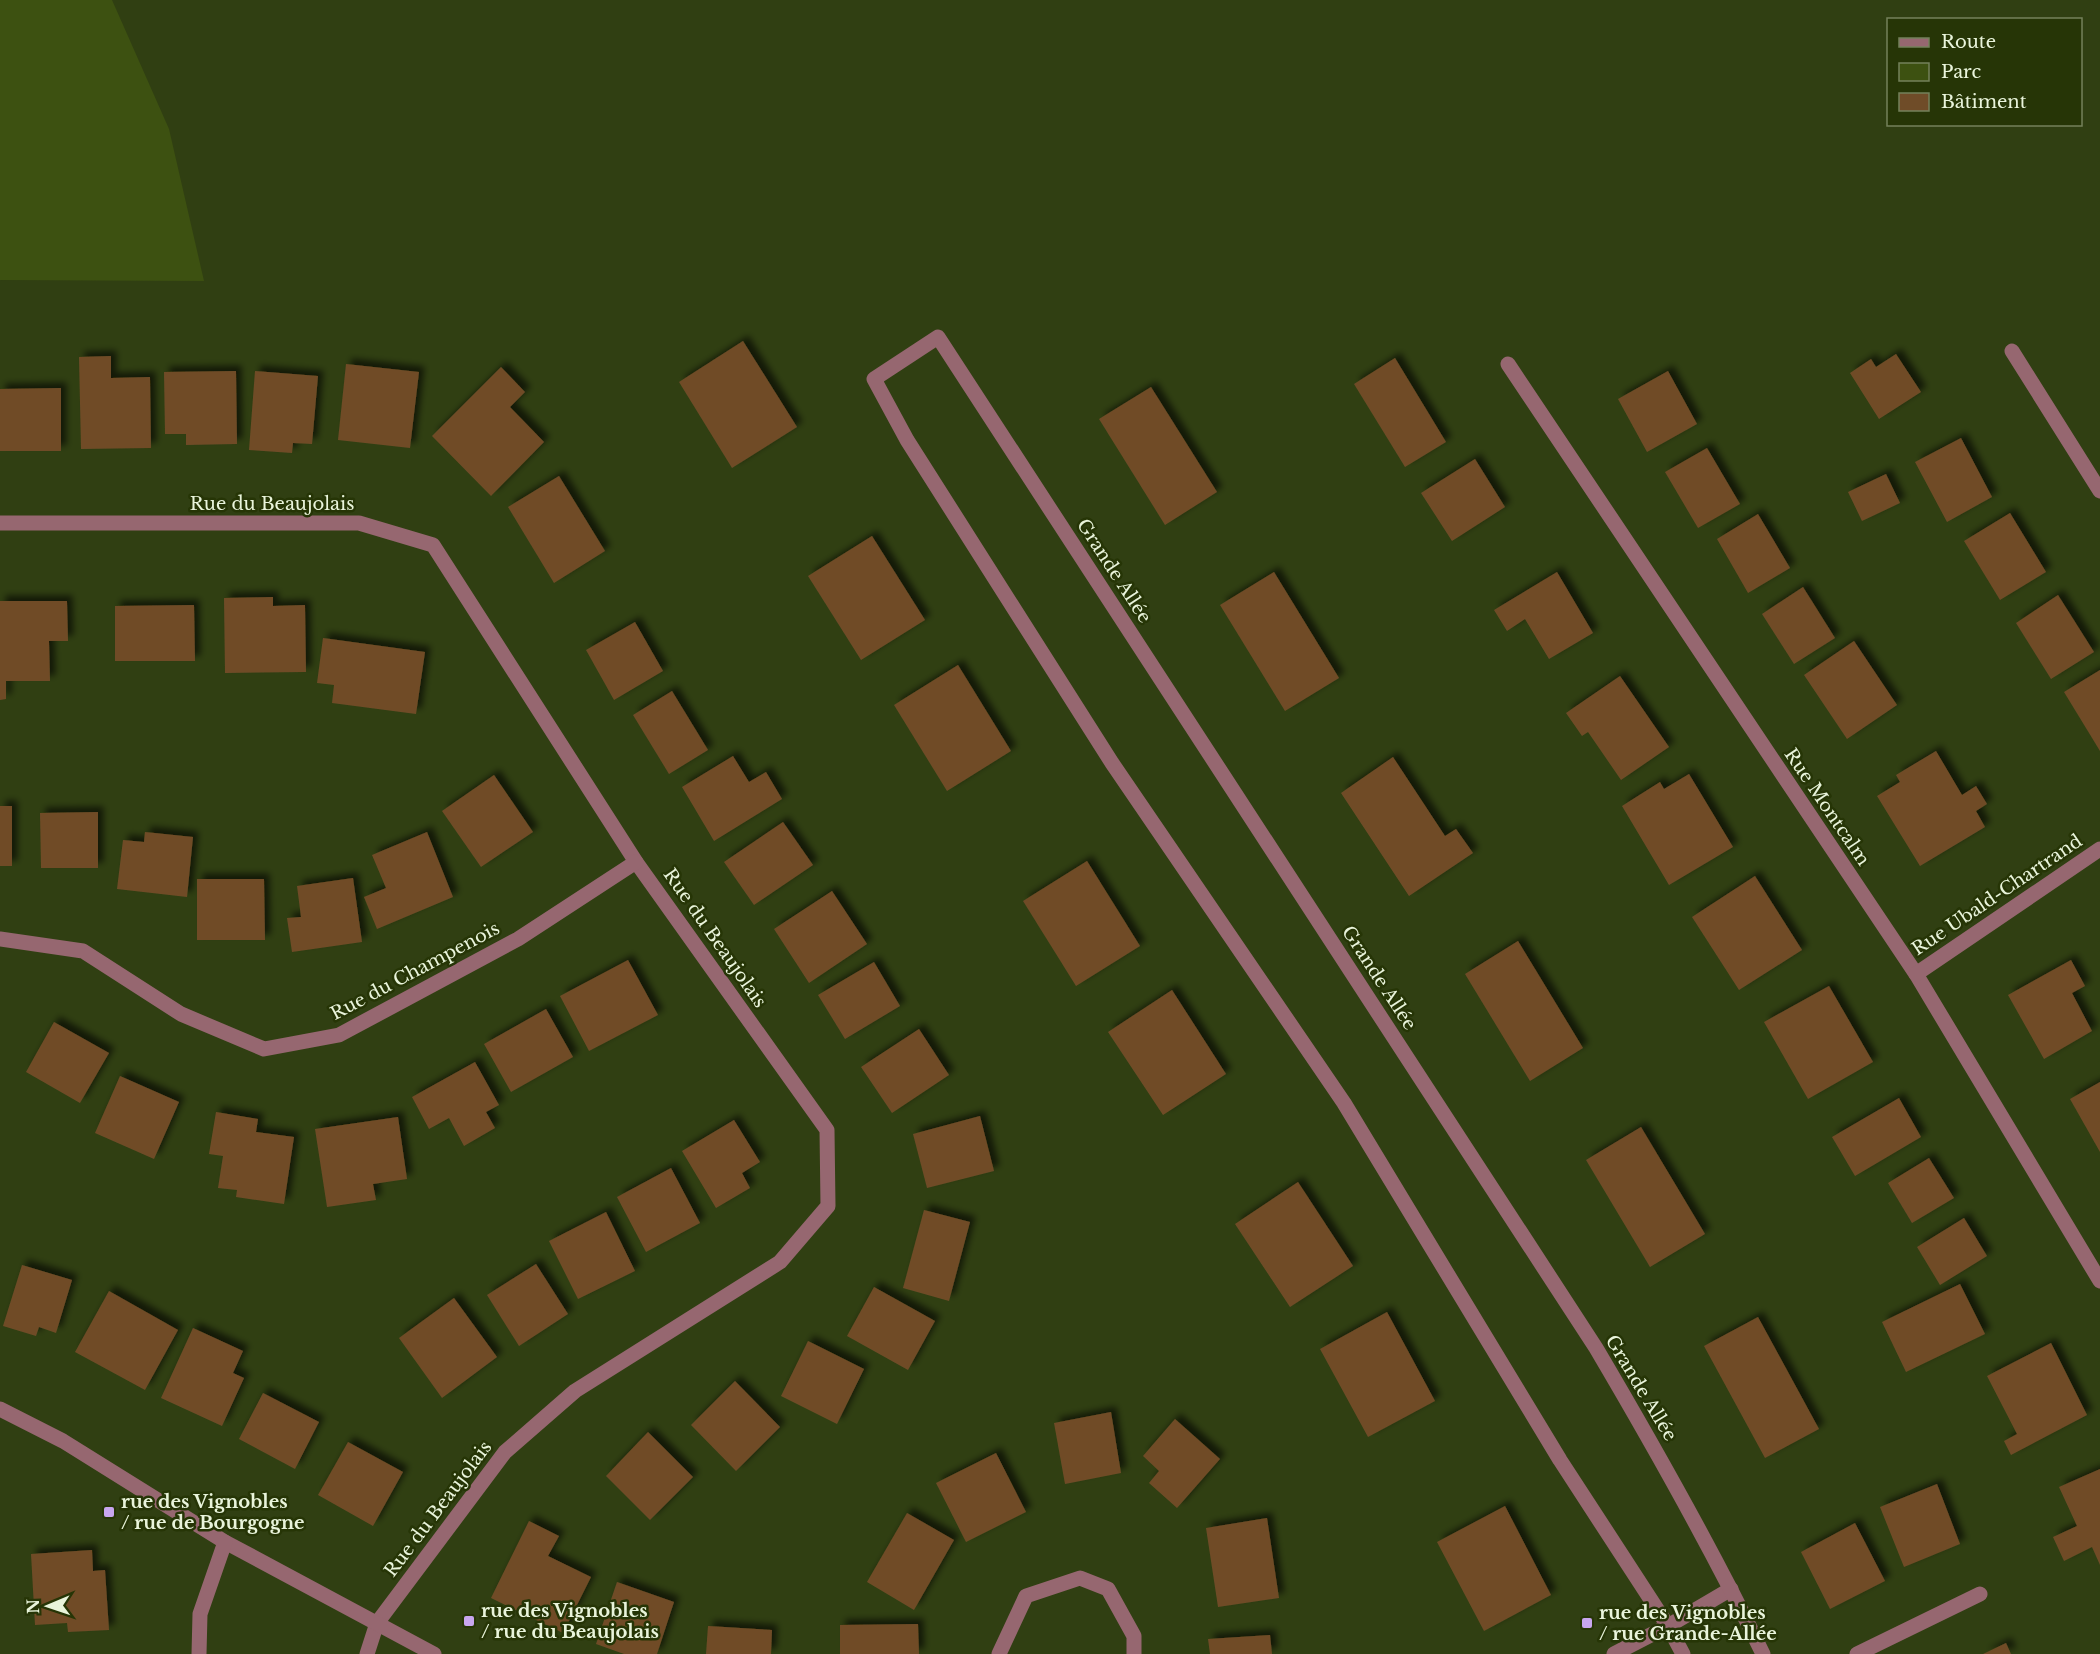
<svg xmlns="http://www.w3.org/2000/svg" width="2100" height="1654" viewBox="0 0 2100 1654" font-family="'Libre Baskerville',serif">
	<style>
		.green { fill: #3d5111 }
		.building { fill: #6f4c28; filter: url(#shadow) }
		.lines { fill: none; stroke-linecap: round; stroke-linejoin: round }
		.service { stroke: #966770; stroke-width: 15 }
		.minor { stroke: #966770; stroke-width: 15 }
		.tertiary { stroke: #966770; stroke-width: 15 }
		.poi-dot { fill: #c8a6ef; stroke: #263506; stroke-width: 2 }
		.labels { text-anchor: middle; stroke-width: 5; stroke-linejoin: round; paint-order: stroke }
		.street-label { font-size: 18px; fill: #e9f4db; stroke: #263506 }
		.poi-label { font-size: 18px; font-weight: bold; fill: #e9f4db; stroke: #263506; text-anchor: start }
	</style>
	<defs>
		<filter id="shadow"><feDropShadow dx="5.5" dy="-5.5" stdDeviation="3" flood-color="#0009"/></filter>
	</defs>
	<rect width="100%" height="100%" fill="#303f12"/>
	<path class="green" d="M0 0H112L169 129 204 281 0 280Z"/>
	<g class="building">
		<path d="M743 341 797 427 732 468 679 382Z"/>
		<path d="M1896 354 1921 392 1879 419 1850 373 1871 359 1876 367Z"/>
		<path d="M111 356V378L150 377 151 448 81 449 79 357Z"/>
		<path d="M1395 358 1446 442 1405 467 1354 384Z"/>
		<path d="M346 364 419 372 410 448 338 440Z"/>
		<path d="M501 367 525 392 510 407 544 442 491 496 432 436Z"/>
		<path d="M236 371 237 444 186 445V434H165L164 372Z"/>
		<path d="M255 371 318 376 312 444 293 443 292 453 249 450Z"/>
		<path d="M1668 371 1697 424 1647 452 1618 399Z"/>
		<path d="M1151 387 1217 492 1165 525 1099 419Z"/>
		<path d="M61 388V451H0V389Z"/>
		<path d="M1961 438 1992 497 1947 522 1915 462Z"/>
		<path d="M1707 448 1740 504 1698 528 1665 472Z"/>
		<path d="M1475 459 1505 507 1452 541 1421 493Z"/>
		<path d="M1886 474 1900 503 1862 521 1848 492Z"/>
		<path d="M559 476 605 551 554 583 508 507Z"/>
		<path d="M2010 513 2046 572 2000 600 1964 541Z"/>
		<path d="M1758 514 1790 568 1748 593 1717 539Z"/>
		<path d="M872 536 925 620 861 660 808 576Z"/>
		<path d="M1274 572 1339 678 1285 711 1220 605Z"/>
		<path d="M1557 572 1593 633 1549 659 1525 619 1507 631 1494 610Z"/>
		<path d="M1803 587 1835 638 1794 664 1762 614Z"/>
		<path d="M2058 595 2094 652 2051 679 2016 623Z"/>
		<path d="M273 597V606L305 605 306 672 225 673 224 598Z"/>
		<path d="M0 601H67L68 641H49L50 681H6V699L0 700Z"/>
		<path d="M194 605 195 661H115V606Z"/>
		<path d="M635 622 663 671 614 700 586 650Z"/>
		<path d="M323 638 425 652 416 714 332 703 334 685 317 683Z"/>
		<path d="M1854 641 1897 705 1847 739 1804 675Z"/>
		<path d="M958 665 1011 751 947 791 894 705Z"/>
		<path d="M2100 670V751L2064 692Z"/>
		<path d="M1620 676 1669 747 1621 780 1588 732 1582 736 1566 713Z"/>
		<path d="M672 691 708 750 669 774 633 715Z"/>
		<path d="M1936 751 1962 795 1976 786 1987 804 1976 811 1985 827 1920 866 1877 796 1900 782 1896 775Z"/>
		<path d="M733 756 749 782 766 772 782 799 714 841 682 787Z"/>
		<path d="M1393 757 1445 836 1456 829 1473 853 1409 896 1341 793Z"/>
		<path d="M1689 774 1733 847 1669 885 1622 806 1660 782 1664 789Z"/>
		<path d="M494 775 533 832 481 867 442 811Z"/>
		<rect x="0" y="806" width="12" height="60"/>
		<path d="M98 812V868H41L40 813Z"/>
		<path d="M783 822 813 865 754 905 724 862Z"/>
		<path d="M145 832 193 837 187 897 117 889 123 840 144 842Z"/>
		<path d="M427 832 453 897 377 929 364 897 386 888 372 855Z"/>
		<path d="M1087 861 1140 946 1076 986 1023 901Z"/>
		<path d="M1755 876 1802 950 1739 990 1692 917Z"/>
		<path d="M353 878 362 942 292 952 287 918 301 917 297 886Z"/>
		<path d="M197 879H264L265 940H197Z"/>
		<path d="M832 891 867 944 809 983 774 929Z"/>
		<path d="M1518 941 1583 1048 1530 1081 1465 974Z"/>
		<path d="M628 960 658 1015 589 1051 560 996Z"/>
		<path d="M2071 960 2085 986 2072 993 2092 1031 2044 1059 2008 995Z"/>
		<path d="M874 962 900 1006 845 1039 818 995Z"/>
		<path d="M1829 986 1873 1062 1808 1099 1764 1022Z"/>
		<path d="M1172 990 1226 1074 1163 1115 1108 1032Z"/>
		<path d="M546 1009 573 1057 511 1092 484 1044Z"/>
		<path d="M54 1022 109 1053 80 1103 26 1072Z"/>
		<path d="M919 1029 949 1075 892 1113 861 1067Z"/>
		<path d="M475 1062 499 1105 486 1112 495 1128 464 1146 449 1118 429 1129 412 1097Z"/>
		<path d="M120 1076 179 1102 154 1159 95 1133Z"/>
		<path d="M2100 1082V1152L2070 1099Z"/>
		<path d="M1899 1098 1921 1137 1855 1176 1832 1137Z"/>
		<path d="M216 1112 258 1119 256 1132 294 1137 284 1204 236 1197 237 1190 218 1188 223 1156 209 1154Z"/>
		<path d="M980 1116 994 1171 927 1188 913 1134Z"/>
		<path d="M398 1117 407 1179 373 1184 376 1200 327 1207 315 1129Z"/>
		<path d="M734 1120 760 1162 742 1173 750 1188 716 1208 682 1151Z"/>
		<path d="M1641 1127 1705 1234 1650 1267 1586 1160Z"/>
		<path d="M1929 1158 1954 1198 1912 1223 1888 1183Z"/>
		<path d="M671 1168 700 1223 646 1252 617 1197Z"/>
		<path d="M1298 1182 1353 1266 1290 1307 1235 1224Z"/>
		<path d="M924 1210 970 1222 949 1301 903 1288Z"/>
		<path d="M606 1212 635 1271 578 1299 549 1241Z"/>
		<path d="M1964 1218 1987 1256 1940 1285 1917 1247Z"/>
		<path d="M536 1264 568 1314 519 1346 487 1295Z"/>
		<path d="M22 1265 72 1280 56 1333 39 1327 36 1336 3 1326Z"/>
		<path d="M1960 1284 1985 1334 1906 1372 1882 1322Z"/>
		<path d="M874 1287 935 1321 908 1370 847 1336Z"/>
		<path d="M109 1291 178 1330 145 1390 75 1352Z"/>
		<path d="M454 1298 497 1357 442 1398 399 1338Z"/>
		<path d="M1387 1312 1435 1401 1368 1437 1320 1349Z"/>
		<path d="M1758 1317 1819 1429 1765 1458 1704 1346Z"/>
		<path d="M193 1328 243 1351 233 1373 244 1378 222 1426 161 1398Z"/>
		<path d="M808 1341 864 1369 837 1424 781 1396Z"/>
		<path d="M2051 1343 2087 1415 2011 1455 2004 1441 2017 1434 1987 1376Z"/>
		<path d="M735 1381 780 1427 736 1471 691 1425Z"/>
		<path d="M263 1393 319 1422 295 1469 239 1439Z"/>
		<path d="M1111 1412 1121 1473 1065 1484 1054 1423Z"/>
		<path d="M1175 1419 1220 1459 1177 1508 1149 1483 1159 1471 1143 1456Z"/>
		<path d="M648 1432 693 1477 650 1520 606 1476Z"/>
		<path d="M348 1442 403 1472 373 1526 318 1495Z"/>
		<path d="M996 1453 1026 1512 966 1542 936 1483Z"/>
		<path d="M2100 1469V1565L2092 1547 2064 1561 2053 1537 2077 1526 2059 1487Z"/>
		<path d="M1937 1484 1960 1544 1904 1567 1880 1507Z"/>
		<path d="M1505 1506 1551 1595 1484 1631 1437 1542Z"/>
		<path d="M907 1513 954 1540 914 1610 867 1582Z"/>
		<path d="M1267 1518 1279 1598 1218 1607 1206 1528Z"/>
		<path d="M529 1521 559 1536 548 1556 591 1577 563 1633 491 1598Z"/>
		<path d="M1855 1523 1885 1581 1830 1609 1801 1552Z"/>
		<path d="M92 1550 93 1571 105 1570 109 1630 68 1632 67 1623 35 1625 31 1554Z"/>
		<path d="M617 1582 674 1602 657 1654H624L596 1644Z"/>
		<path d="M918 1624 919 1654H840V1625Z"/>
		<path d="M708 1626 772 1630 771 1654H706Z"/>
		<path d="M1270 1635 1272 1654H1210L1208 1639Z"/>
		<path d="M2006 1643 2011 1654H1983Z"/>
	</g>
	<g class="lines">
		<path class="service" d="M1857 1654 1980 1594"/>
		<g class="minor">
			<path d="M2012 351 2100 491"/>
			<path d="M1508 364 1916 974 2100 1281"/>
			<path d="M0 523H359L433 545 636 862 827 1130 828 1206 780 1262 575 1391 505 1452 377 1623 367 1654"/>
			<path d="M0 939 83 951 181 1014 264 1049 339 1035 518 939 636 862"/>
			<path d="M1916 974 2100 849"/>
			<path d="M0 1409 63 1441 225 1542 434 1654"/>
			<path d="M199 1654 200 1614 225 1542"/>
			<path d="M999 1654 1026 1596 1080 1578 1108 1589 1134 1636V1654"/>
			<path d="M1614 1654 1668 1626 1731 1589"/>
		</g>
		<path class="tertiary" d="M1683 1654 1668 1626 1560 1460 1344 1103 1112 763 907 440 874 379 938 337 1596 1348C1655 1448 1712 1549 1763 1654"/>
	</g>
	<g class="poi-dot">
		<rect x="103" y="1506" width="12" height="12" rx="3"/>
		<rect x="463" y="1615" width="12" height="12" rx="3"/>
		<rect x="1581" y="1617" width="12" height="12" rx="3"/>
	</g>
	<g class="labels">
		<g class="street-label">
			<text x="272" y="510">Rue du Beaujolais</text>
			<text transform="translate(1114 571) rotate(57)" y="6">Grande Allée</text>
			<text transform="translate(1827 807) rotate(56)" y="6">Rue Montcalm</text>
			<text transform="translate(1997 895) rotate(-34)" y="6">Rue Ubald-Chartrand</text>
			<text transform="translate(715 938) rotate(55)" y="6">Rue du Beaujolais</text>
			<text transform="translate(415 971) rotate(-28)" y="6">Rue du Champenois</text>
			<text transform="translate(1379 978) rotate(57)" y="6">Grande Allée</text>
			<text transform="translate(1641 1388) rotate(59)" y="6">Grande Allée</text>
			<text transform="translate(438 1509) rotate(-53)" y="6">Rue du Beaujolais</text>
		</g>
		<g class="poi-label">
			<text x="121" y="1508">rue des Vignobles<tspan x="121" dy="21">/ rue de Bourgogne</tspan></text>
			<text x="481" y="1617">rue des Vignobles<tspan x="481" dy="21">/ rue du Beaujolais</tspan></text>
			<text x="1599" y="1619">rue des Vignobles<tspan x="1599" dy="21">/ rue Grande-Allée</tspan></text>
		</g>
	</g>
	<rect x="1887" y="18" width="195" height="108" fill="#263506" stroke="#74815b" stroke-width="1.5"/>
	<rect x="1899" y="38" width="30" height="9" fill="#966770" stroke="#74815b" stroke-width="1.5"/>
	<text x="1941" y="48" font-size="18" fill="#e9f4db">Route</text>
	<rect x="1899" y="63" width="30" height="18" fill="#3d5111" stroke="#74815b" stroke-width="1.5"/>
	<text x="1941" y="78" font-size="18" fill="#e9f4db">Parc</text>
	<rect x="1899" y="93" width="30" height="18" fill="#6f4c28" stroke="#74815b" stroke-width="1.5"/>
	<text x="1941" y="108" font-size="18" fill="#e9f4db">Bâtiment</text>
	<g transform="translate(48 1606) rotate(268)" stroke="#263506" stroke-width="4.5" paint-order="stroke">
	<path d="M0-4.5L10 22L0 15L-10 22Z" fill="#e9f4db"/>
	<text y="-9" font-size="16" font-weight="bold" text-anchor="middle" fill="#e9f4db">N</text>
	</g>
</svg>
